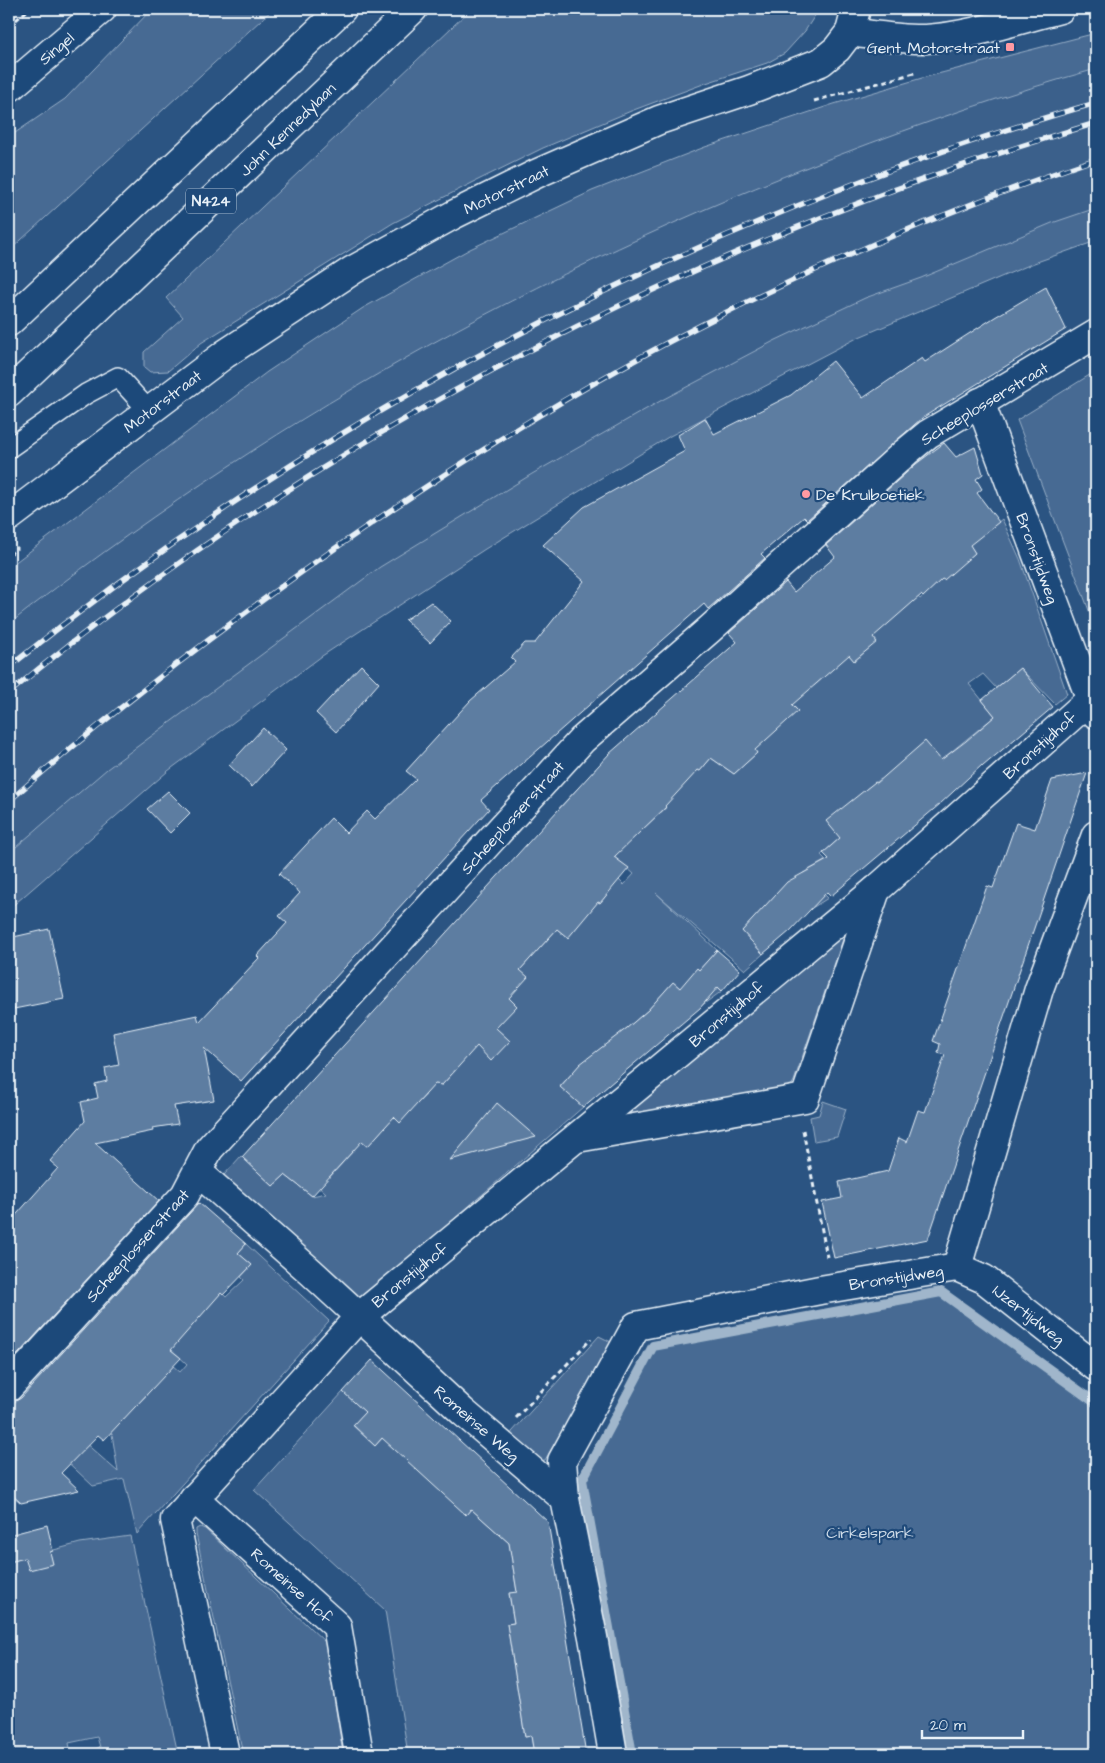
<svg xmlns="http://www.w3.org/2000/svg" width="1105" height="1763" viewBox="0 0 1105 1763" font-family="'Architects Daughter',sans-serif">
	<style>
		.built { fill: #3a608b }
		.green { fill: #476b93; stroke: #98aec6 }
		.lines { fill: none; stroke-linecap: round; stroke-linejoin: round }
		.stream { stroke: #a0b6cb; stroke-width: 10 }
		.building { fill: #5d7da1; stroke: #e8f1f8 }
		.service-casing { stroke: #e8f1f8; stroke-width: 22 }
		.minor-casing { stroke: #e8f1f8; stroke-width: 31 }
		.tertiary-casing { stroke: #e8f1f8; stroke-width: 31 }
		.trunk-casing { stroke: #e8f1f8; stroke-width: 31 }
		.path { stroke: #e8f1f8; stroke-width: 3; stroke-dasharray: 5 4; stroke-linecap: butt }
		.service { stroke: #1f4a7a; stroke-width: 19 }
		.minor { stroke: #1f4a7a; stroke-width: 28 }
		.tertiary { stroke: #1f4a7a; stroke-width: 28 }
		.trunk { stroke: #1f4a7a; stroke-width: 28 }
		.rail-casing { stroke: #e8f1f8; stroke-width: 5.5 }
		.rail { stroke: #1f4a7a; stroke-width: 4; stroke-dasharray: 11; stroke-linecap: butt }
		.poi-dot { fill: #ff9aa2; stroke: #1f4a7a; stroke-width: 2 }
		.labels { text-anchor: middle; stroke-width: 4.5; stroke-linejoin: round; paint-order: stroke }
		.shield { fill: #1f4a7a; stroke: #acbfd2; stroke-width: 1 }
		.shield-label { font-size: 15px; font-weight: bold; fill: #e8f1f8 }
		.poi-label { font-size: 16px; fill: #e8f1f8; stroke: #1f4a7a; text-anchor: end }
		.street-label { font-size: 16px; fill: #e8f1f8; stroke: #1f4a7a }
		.park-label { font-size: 16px; fill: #d0dde9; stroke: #1f4a7a }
	</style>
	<rect width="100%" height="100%" fill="#2b5482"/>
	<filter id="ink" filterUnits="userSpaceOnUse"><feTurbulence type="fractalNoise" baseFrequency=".02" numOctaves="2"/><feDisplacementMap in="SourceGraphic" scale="10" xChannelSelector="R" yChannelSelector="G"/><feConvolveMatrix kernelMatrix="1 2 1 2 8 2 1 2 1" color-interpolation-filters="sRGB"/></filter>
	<g filter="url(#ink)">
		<path class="built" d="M1096 69V208L1052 223 921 278 865 298 774 341 662 400 532 474 107 769 9 853V624L127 535 221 471 372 377 474 321 580 266 692 214 813 165 941 117 1000 98Z"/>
		<g class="green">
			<path d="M152 9H273L9 251V137L65 99Z"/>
			<path d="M471 9H819L805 31 785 53 767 63 706 83 631 111 543 148 472 183 393 223 201 343 168 371 150 372 144 367V352L183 317 166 298Z"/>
			<path d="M1096 33V69C1009 93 923 123 839 155 540 268 260 427 9 624V567L267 372 363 308 470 249 592 191 705 147 834 104 922 78Z"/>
			<path d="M1096 208V241L1034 263 859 337 670 436 485 549 322 656 168 771 9 909V853L107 769 380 567 532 474 662 400 774 341 865 298 921 278 1052 223Z"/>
			<path d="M1096 371V629L1017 420Z"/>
			<path d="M1002 519 1020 559 1067 694 1055 704 1020 668 996 688 983 674 969 684 995 716 941 760 890 787 881 779 866 789 860 825 835 842 821 855 826 860 803 873 828 898 812 908 783 887 742 931 763 954 745 970 656 893 717 950 699 970 722 991 701 1006 673 982 648 1010 627 1028 581 1064 560 1086 583 1107 362 1299 224 1175 241 1156 273 1186 285 1175 312 1196 326 1193 292 1161 317 1166 330 1177 355 1149 329 1126 336 1119 368 1146 388 1123 357 1096 418 1103 426 1095 411 1079 442 1085 456 1070 453 1063 476 1045 479 1048 510 1041 455 991 509 998 520 970 557 929 567 938 576 928 589 893 600 903 610 891 598 859 624 885 634 874 559 808 578 788 634 837 666 808 662 803 698 770 700 771 711 758 734 774 757 753 723 714 798 711 779 690 799 670 814 686 827 674 803 647 848 654 855 661 876 642 868 632 912 590 920 599 942 579 939 575 966 561 975 553 967 541 985 533Z"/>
			<path d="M843 935V939L794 1081 791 1086 640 1120 630 1115 633 1108Z"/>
			<path d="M823 1101 846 1109 837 1137 814 1141 810 1117 819 1115Z"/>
			<path d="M246 1244 329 1321 137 1534 124 1479 93 1486 59 1454 83 1441 118 1472 112 1434 97 1419 113 1401 128 1414 146 1396 163 1357 180 1372 187 1364 171 1349 221 1292 226 1297 244 1280 241 1277 252 1265 238 1253Z"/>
			<path d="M941 1292 1096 1403V1754H632L582 1480 653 1346Z"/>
			<path d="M599 1336 611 1342V1347L545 1460 539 1461 514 1438 511 1434 512 1432Z"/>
			<path d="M343 1392 365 1412 353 1426 375 1446 387 1433 466 1515 471 1509 509 1543 517 1592 509 1594 514 1623 507 1624 525 1737 531 1736 534 1754H408L385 1610 254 1490Z"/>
			<path d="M200 1527 205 1529 325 1642 343 1754H243L196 1534V1529Z"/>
			<path d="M130 1536 178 1754H87V1753L100 1747 97 1737 69 1743 71 1754H9V1562L80 1543Z"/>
		</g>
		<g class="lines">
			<path class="stream" d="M632 1754 582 1480 653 1346 941 1292 1096 1403"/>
		</g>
		<g class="building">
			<path d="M1046 287 1066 329 922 418 807 520 804 517 761 554 765 558 708 609 704 604 481 800 489 809 241 1081 204 1048 214 1100 174 1106 178 1124 152 1128 153 1131 95 1143 159 1201 9 1364V1223L58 1168 50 1161 85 1121 81 1102 98 1098 95 1084 107 1081 105 1068 119 1065 113 1033 197 1015 199 1022 259 958 257 956 287 923 279 916 300 893 279 874 331 818 346 833 367 811 375 819 416 779 406 771 470 701 515 662 511 658 525 643H535L584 581 543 545 584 507 685 451 678 435 705 418 714 434 791 395 833 361 863 398 922 358 925 362 995 317Z"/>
			<path d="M944 443 956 457 975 447 983 474 976 479 982 489 977 493 999 522 970 545 975 553 944 580 942 579 923 597 921 595 873 637 877 642 854 661 849 655 792 705 798 711 755 750 757 753 734 774 711 758 700 771 698 770 665 806 666 807 614 857 629 868 600 903 598 902 568 938 557 929 520 970 528 977 509 998 517 1006 496 1028 510 1041 491 1061 477 1046 442 1085 435 1084 400 1123 394 1117 368 1146 362 1141 312 1196 285 1175 273 1186 242 1157 609 754 737 642 729 633 786 582 794 592 835 557 826 545 916 464Z"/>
			<path d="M431 602 451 621 430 643 405 620Z"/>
			<path d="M361 665 379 683 336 732 316 713Z"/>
			<path d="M1020 668 1053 707 983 766 982 765 940 804 831 896 827 892 790 931 763 954 742 931 787 882 829 859 823 853 840 838 826 821 875 782 877 783 925 741 941 760 966 741 995 716 982 700Z"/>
			<path d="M263 728 286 750 252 787 229 765Z"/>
			<path d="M1087 773 928 1239 834 1258 822 1202 842 1198 839 1182 888 1171 899 1138 907 1142 918 1110 925 1112 945 1055 938 1053 940 1044 933 1041 987 886 993 888 1016 823 1035 829 1052 780Z"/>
			<path d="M168 791 190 813 170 833 147 809Z"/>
			<path d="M49 929 64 999 9 1010V938Z"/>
			<path d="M717 950 740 970 722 991 718 987 700 1008 583 1107 560 1087 580 1064 627 1028 648 1010 673 982 680 988 697 968 699 970Z"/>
			<path d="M497 1103 536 1137 450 1160Z"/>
			<path d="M199 1203 246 1244 238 1253 252 1265 223 1295 221 1293 171 1350 181 1358 104 1440 98 1435 61 1473 79 1490 21 1503 9 1492V1402H14L21 1398Z"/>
			<path d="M372 1360 548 1522 586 1754H534L531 1736 525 1737 507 1624 514 1623 509 1593 517 1592 509 1543 471 1509 466 1515 382 1438 375 1446 353 1425 365 1412 343 1392Z"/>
			<path d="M47 1525 53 1551 50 1552 53 1564 29 1570 25 1558 9 1562V1535Z"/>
		</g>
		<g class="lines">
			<defs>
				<path id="service" d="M9 448 86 394 118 377 149 411"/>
				<g id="minor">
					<path d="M980 402 1096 714"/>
					<path d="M577 1138 805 1098 876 890"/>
					<path d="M198 1172 311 1272 463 1412 565 1499"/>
					<path d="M957 1267 1039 989 1096 835"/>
					<path d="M957 1267 984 1279 1096 1367"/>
					<path d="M9 1387 185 1195 209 1149 582 740 710 629 906 452 928 434 1096 334"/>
					<path d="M194 1498 337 1626 359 1754"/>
					<path d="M225 1754 175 1520 359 1317 877 889 1090 700"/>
					<path d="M613 1754 593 1637 565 1499 562 1461 636 1326 820 1290 957 1267"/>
				</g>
				<g id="tertiary">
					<path d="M9 88 102 9"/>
					<path d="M9 517 225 354 353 270 455 214 538 173 659 120 749 90 821 62 837 49 850 32C874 35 901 40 926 39 971 36 1016 20 1060 9"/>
				</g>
				<g id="trunk">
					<path d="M850 32 856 9"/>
					<path d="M9 322 342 9"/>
					<path d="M9 393 413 9"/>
				</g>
			</defs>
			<use href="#service" class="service-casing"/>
			<use href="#minor" class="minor-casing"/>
			<use href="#tertiary" class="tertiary-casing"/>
			<use href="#trunk" class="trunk-casing"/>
			<g class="path">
				<path d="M9 26 29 9"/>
				<path d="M814 101 918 72"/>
				<path d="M9 555 18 547"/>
				<path d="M803 1130 827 1257"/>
				<path d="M516 1418 591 1339"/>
			</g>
			<use href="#service" class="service"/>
			<use href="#minor" class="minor"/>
			<use href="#tertiary" class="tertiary"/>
			<use href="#trunk" class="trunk"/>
			<defs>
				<g id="rail">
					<path d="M9 667C265 461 554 297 861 181 938 152 1017 125 1096 103"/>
					<path d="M9 693C324 433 704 238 1096 123"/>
					<path d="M9 801C97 724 190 652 285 584 425 483 570 390 725 313 845 253 969 202 1096 159"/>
				</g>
			</defs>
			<use href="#rail" class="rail-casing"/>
			<use href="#rail" class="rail"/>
		</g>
	</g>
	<g class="poi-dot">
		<rect x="1005" y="42" width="10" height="10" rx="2.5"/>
		<circle cx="806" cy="494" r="5"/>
	</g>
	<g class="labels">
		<rect class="shield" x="186" y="188.5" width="50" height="25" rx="4"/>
		<g class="shield-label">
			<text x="211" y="206">N424</text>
		</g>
		<g class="poi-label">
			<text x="1000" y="53">Gent Motorstraat</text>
			<text x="816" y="500" text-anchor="start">De Krulboetiek</text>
		</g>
		<g class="street-label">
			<text transform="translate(56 48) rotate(-40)" y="6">Singel</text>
			<text transform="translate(287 129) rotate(-44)" y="6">John Kennedylaan</text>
			<text transform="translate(506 189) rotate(-26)" y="6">Motorstraat</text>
			<text transform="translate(162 401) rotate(-37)" y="6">Motorstraat</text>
			<text transform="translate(984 403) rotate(-31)" y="6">Scheeplosserstraat</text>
			<text transform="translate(1038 558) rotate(70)" y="6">Bronstijdweg</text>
			<text transform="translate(1039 745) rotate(-42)" y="6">Bronstijdhof</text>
			<text transform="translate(512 817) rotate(-48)" y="6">Scheeplosserstraat</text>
			<text transform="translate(726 1014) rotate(-40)" y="6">Bronstijdhof</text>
			<text transform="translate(137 1245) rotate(-48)" y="6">Scheeplosserstraat</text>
			<text transform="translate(409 1275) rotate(-39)" y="6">Bronstijdhof</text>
			<text transform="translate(896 1277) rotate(-9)" y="6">Bronstijdweg</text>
			<text transform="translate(1029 1314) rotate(38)" y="6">IJzertijdweg</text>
			<text transform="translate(477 1423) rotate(41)" y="6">Romeinse Weg</text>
			<text transform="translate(292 1585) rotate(42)" y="6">Romeinse Hof</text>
		</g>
		<g class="park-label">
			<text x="870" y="1538">Cirkelspark</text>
		</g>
	</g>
	<rect width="1105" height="1763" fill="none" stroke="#1f4a7a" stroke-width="30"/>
	<rect x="15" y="15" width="1075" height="1733" fill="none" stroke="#e8f1f8" stroke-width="2" filter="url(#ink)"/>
	<path d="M922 1730v8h101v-8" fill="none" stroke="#e8f1f8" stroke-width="2.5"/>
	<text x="930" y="1730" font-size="15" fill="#e8f1f8" stroke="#1f4a7a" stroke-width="4" paint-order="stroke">20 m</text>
</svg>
